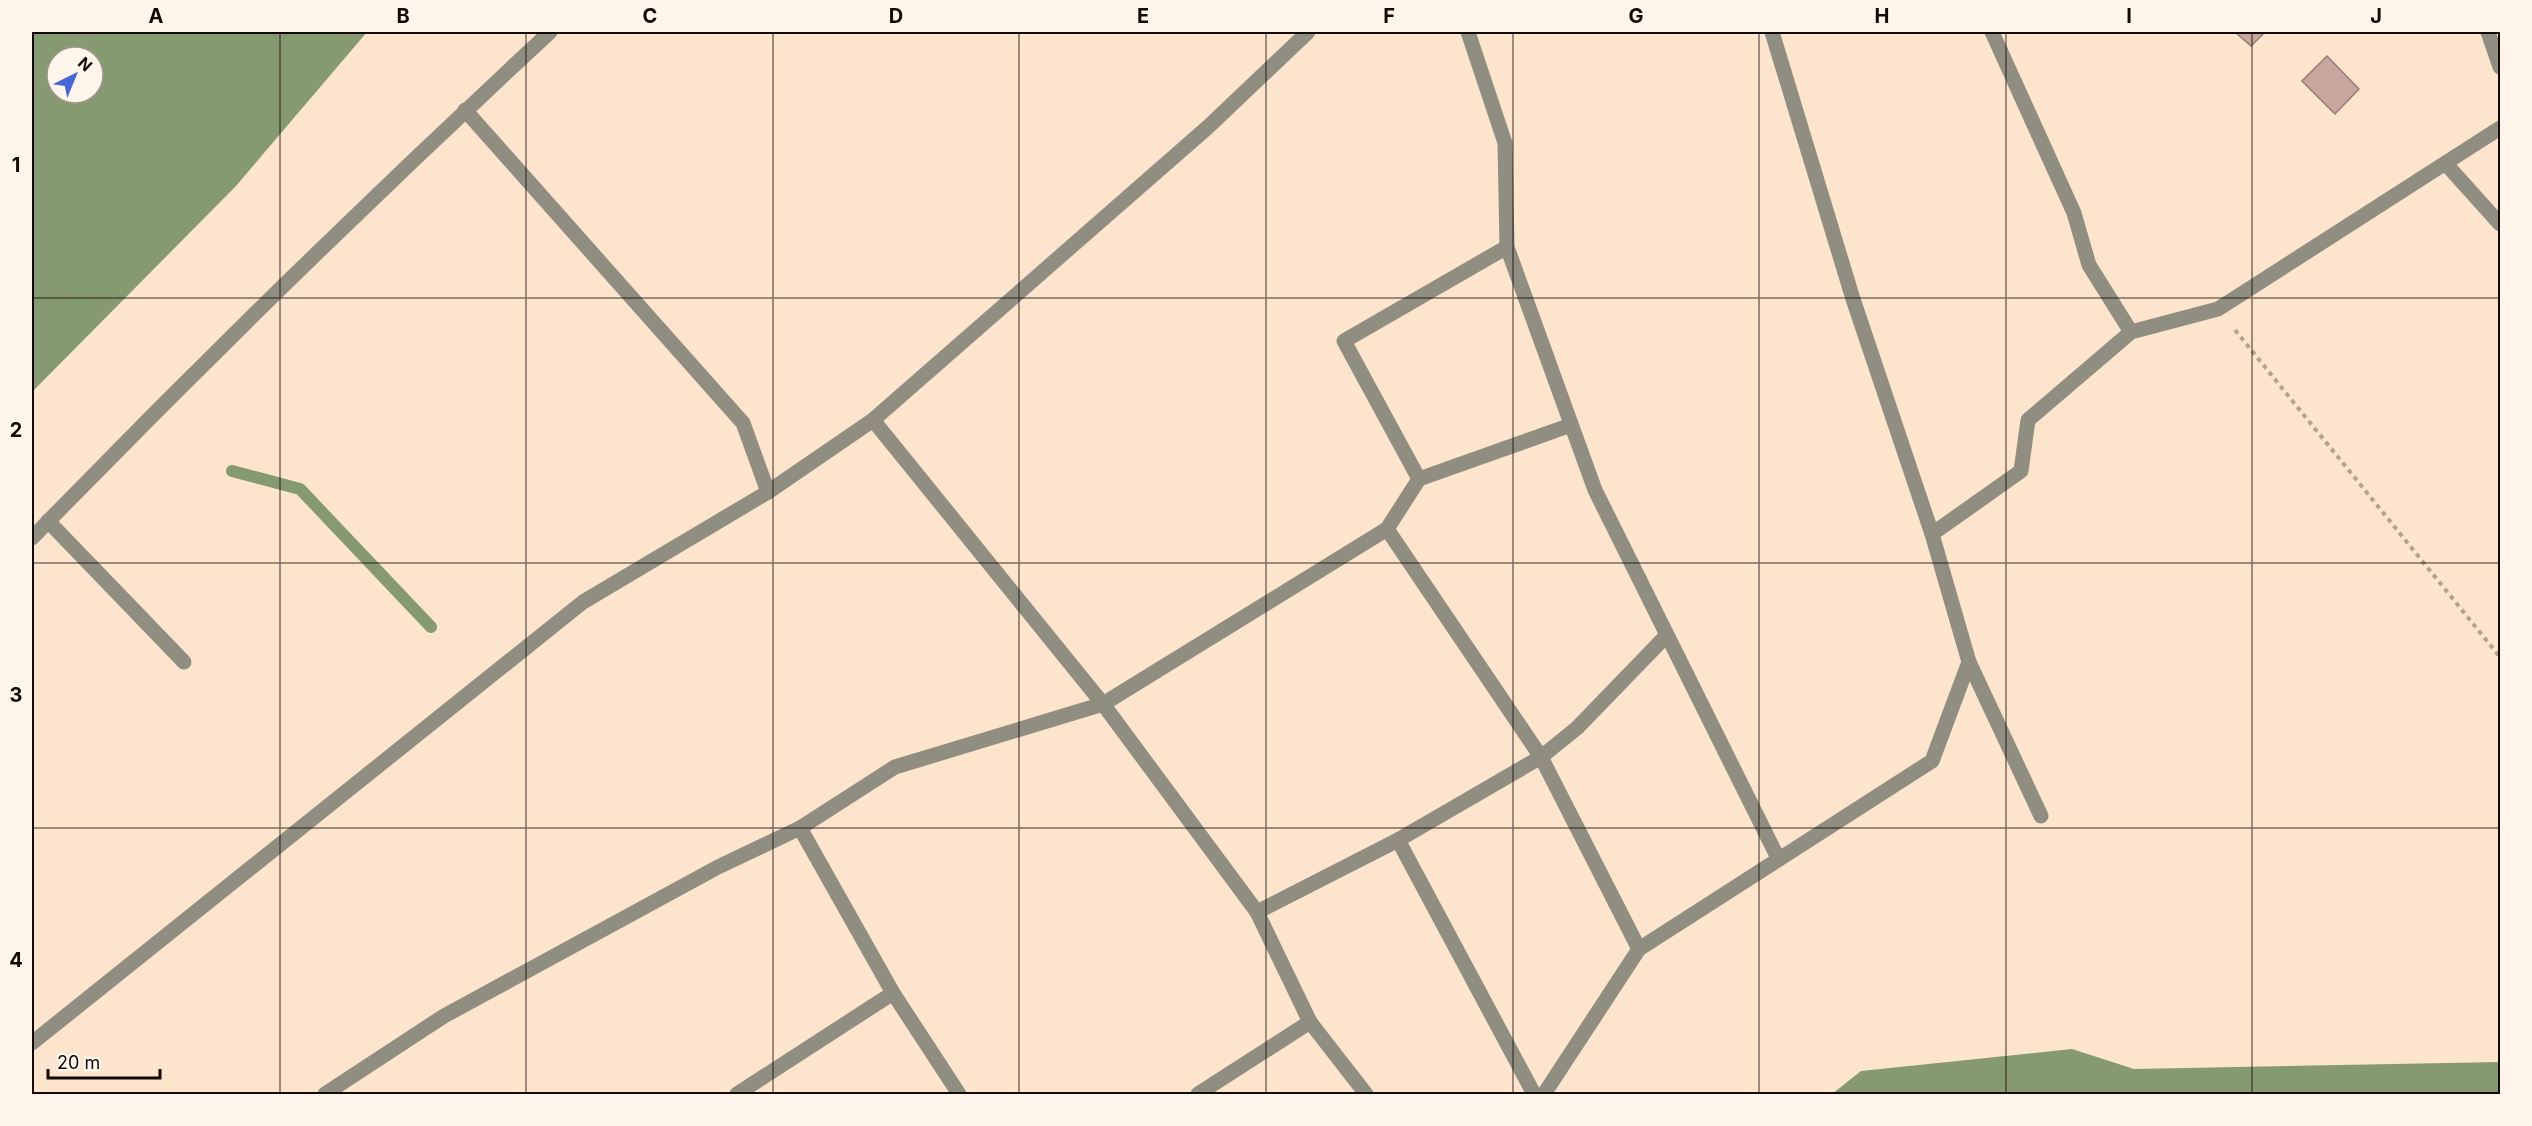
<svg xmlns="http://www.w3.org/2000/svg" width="2532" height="1126" viewBox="0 0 2532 1126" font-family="Inter,sans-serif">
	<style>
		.water { fill: #869a72; fill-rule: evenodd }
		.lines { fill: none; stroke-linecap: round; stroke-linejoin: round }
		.stream { stroke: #869a72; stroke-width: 12 }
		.building { fill: #c8a69d; stroke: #9b7b73; stroke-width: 1.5 }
		.path { stroke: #b5a18f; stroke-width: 4; stroke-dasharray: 4.5 4.5; stroke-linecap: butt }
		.minor { stroke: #908d81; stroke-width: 15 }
		.grid { fill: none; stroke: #120a04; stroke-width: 1.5; stroke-opacity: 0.55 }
		.neatline { fill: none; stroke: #120a04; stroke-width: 2 }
		.grid-label { font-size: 20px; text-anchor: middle; font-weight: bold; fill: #120a04 }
	</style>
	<rect width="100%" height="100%" fill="#fde4cc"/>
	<g class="water">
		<path d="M32 32H367L236 186 32 392ZM57 57H93V93H57Z"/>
		<path d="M2072 1049 2134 1069 2500 1062V1094H1832L1861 1071Z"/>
	</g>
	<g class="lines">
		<path class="stream" d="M232 471 300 489 431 627"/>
	</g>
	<g class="building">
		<path d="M2235 32H2265L2251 46Z"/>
		<path d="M2327 56 2359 89 2335 114 2302 81Z"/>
	</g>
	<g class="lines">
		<path class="path" d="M2235 330 2500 657"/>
		<g class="minor">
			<path d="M1468 32 1505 143 1507 247 1595 490 1778 858"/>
			<path d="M1992 32 2074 213 2089 265 2131 332"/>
			<path d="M2488 32 2500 67"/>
			<path d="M465 110 743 423 768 492"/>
			<path d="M2446 164 2500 224"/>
			<path d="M873 420 1103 704 1257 912 1310 1022 1366 1094"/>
			<path d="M1419 479 1571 425"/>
			<path d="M48 521 184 662"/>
			<path d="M1387 529 1541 757 1639 949"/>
			<path d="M1932 534 2021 471 2028 420 2131 332 2218 309 2500 128"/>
			<path d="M32 538C200 365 373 196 550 32"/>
			<path d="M1969 662 2041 816"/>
			<path d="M800 828 893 993 959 1094"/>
			<path d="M1398 840 1534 1094"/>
			<path d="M1257 912 1398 840 1541 757 1577 728 1666 636"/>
			<path d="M32 1043 583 602 768 492 873 420 1208 127 1308 32"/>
			<path d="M325 1094 444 1016 718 867 800 828 895 767 1103 704 1387 529 1419 479 1344 341 1507 247"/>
			<path d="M737 1094 893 993"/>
			<path d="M1198 1094 1310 1022"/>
			<path d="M1544 1094 1639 949 1932 761 1969 662 1932 534 1853 299 1772 32"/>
		</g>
	</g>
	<path class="grid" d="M280 32V1094M526 32V1094M773 32V1094M1019 32V1094M1266 32V1094M1513 32V1094M1759 32V1094M2006 32V1094M2252 32V1094M32 298H2500M32 563H2500M32 828H2500"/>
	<rect width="2532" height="1126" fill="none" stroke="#fff5eb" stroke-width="66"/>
	<g transform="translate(75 75) rotate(43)"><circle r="28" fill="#fff5eb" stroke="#a0978f" stroke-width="1.5"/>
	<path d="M0-4.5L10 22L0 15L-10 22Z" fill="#4667da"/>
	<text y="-9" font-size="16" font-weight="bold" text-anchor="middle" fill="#120a04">N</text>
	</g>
	<path d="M48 1069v9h112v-9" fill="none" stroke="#120a04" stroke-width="3"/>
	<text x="57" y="1069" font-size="18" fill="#120a04" stroke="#fff5eb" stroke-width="4.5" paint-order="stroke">20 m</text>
	<rect x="33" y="33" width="2466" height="1060" class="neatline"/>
	<g class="grid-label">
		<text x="156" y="23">A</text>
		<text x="403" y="23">B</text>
		<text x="650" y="23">C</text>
		<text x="896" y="23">D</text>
		<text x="1143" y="23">E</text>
		<text x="1389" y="23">F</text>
		<text x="1636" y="23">G</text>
		<text x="1882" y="23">H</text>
		<text x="2129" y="23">I</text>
		<text x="2376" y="23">J</text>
		<text x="16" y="172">1</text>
		<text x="16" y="437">2</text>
		<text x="16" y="702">3</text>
		<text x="16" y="967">4</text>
	</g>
</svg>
